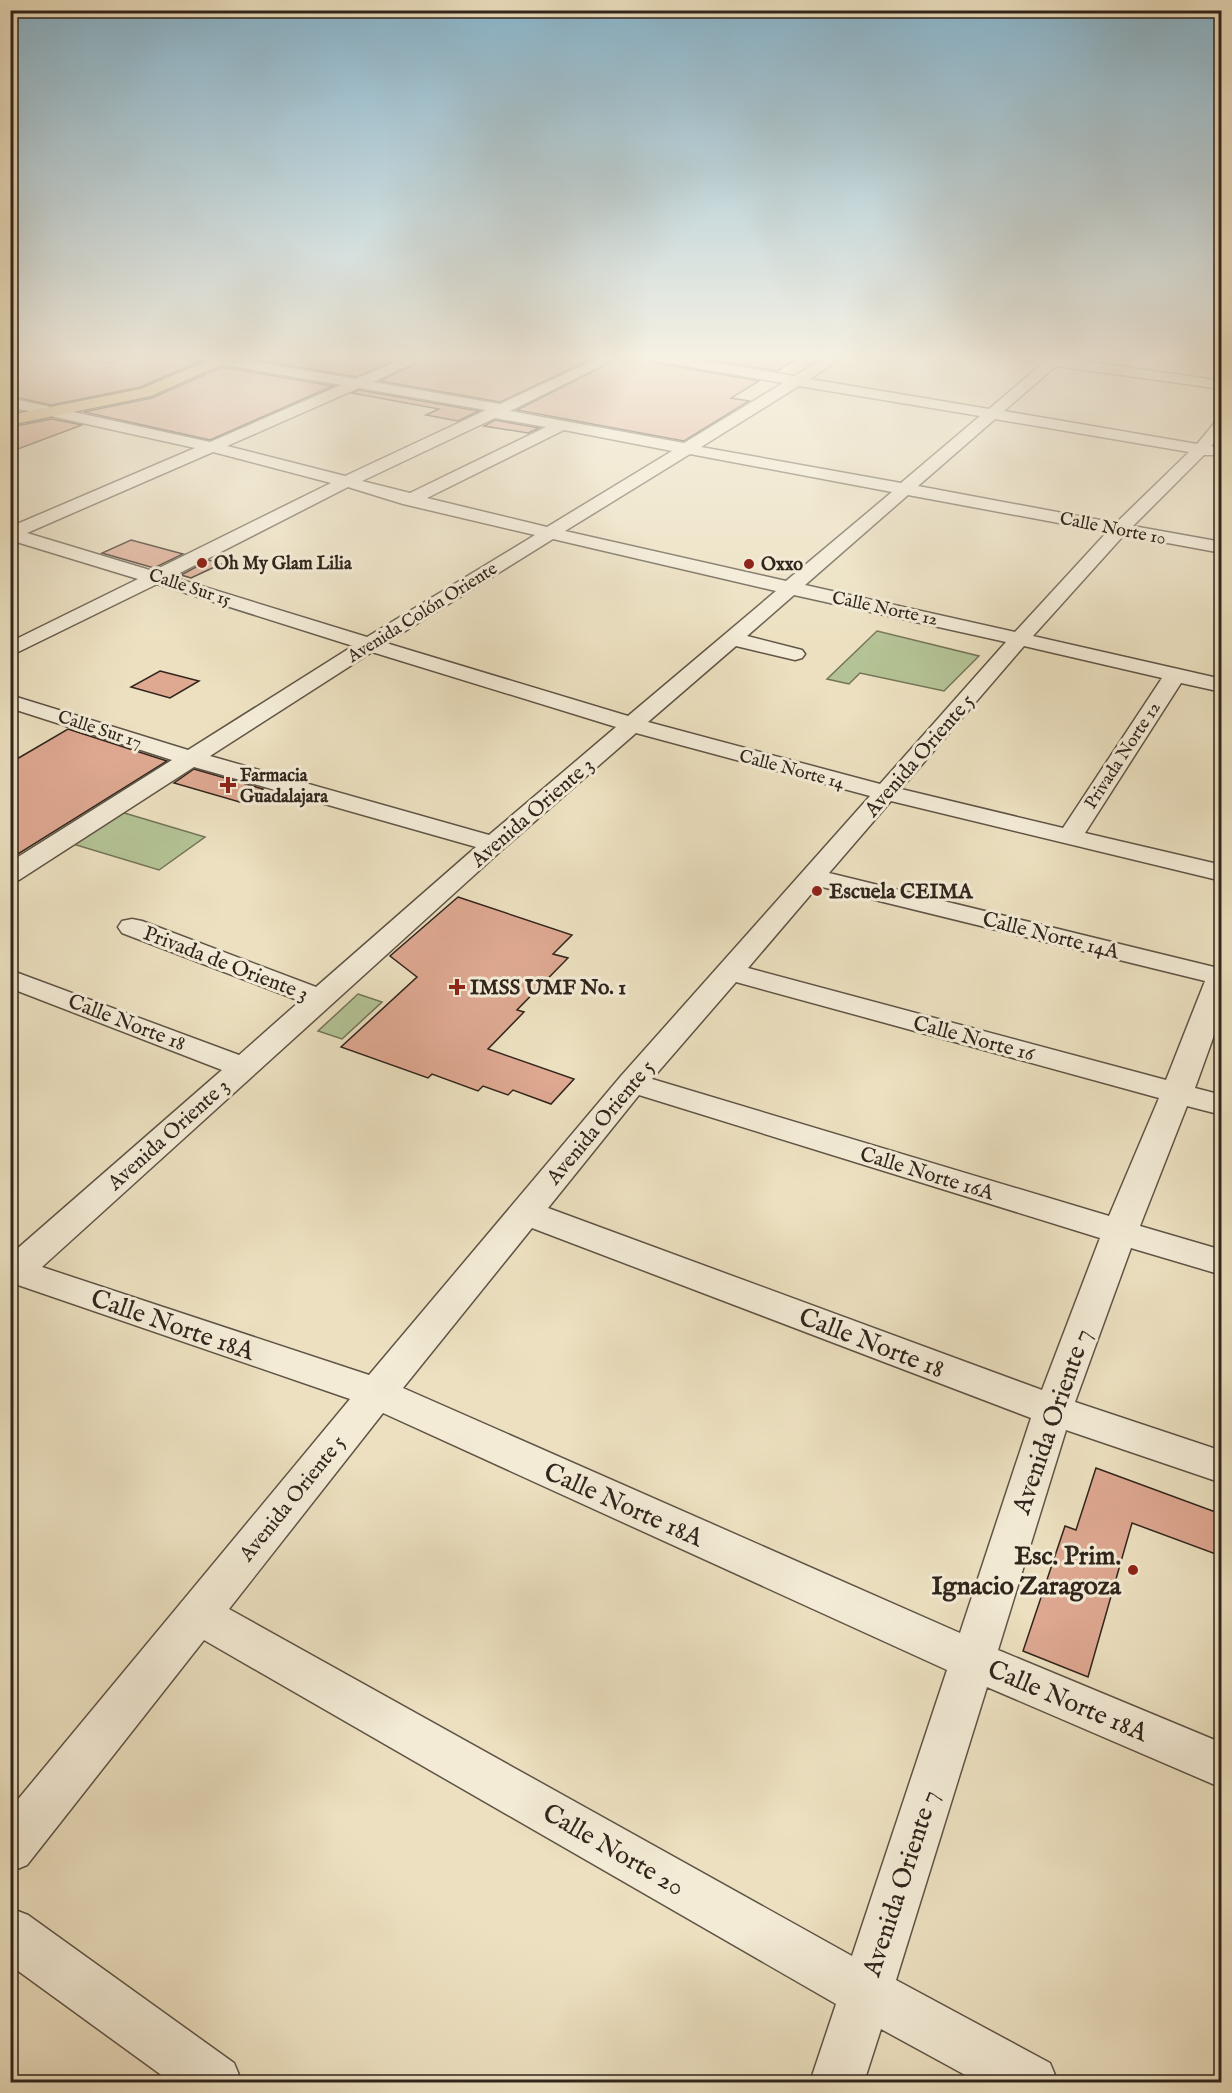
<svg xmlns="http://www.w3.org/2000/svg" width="1232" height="2093" viewBox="0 0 1232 2093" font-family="'IM FELL English',serif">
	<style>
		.green { fill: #b4c395; stroke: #727458; stroke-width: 1.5 }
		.building { fill: #dea891; stroke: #30251c; stroke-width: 1.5 }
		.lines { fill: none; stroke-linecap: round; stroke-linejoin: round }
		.minor-casing { stroke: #5f5445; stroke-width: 3 }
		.major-casing { stroke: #30251c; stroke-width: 3 }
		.minor { fill: #f3ebd6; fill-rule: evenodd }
		.major { fill: #e6c080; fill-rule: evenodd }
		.poi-dot { fill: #8f2418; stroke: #f3ebd6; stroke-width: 2 }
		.labels { text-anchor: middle; stroke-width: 6; stroke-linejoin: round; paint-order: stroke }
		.far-street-label { font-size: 18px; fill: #30251c; stroke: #f3ebd6 }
		.far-poi-label { font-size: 18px; font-weight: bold; fill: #30251c; stroke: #f3ebd6; text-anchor: start }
		.street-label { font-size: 21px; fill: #30251c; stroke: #f3ebd6 }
		.poi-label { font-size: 21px; font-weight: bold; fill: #30251c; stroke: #f3ebd6; text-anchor: start }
		.near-street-label { font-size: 26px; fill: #30251c; stroke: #f3ebd6 }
		.near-poi-label { font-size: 26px; font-weight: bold; fill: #30251c; stroke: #f3ebd6; text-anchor: end }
	</style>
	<rect width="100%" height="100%" fill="#ece0c0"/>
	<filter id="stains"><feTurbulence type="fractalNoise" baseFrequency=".00333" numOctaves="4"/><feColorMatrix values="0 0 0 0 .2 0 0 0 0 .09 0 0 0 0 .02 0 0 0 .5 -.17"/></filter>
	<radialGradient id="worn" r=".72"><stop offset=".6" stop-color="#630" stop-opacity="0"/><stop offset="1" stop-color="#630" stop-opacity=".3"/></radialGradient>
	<g class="green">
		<path d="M877 631 979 656 944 691 860 673 849 684 827 679Z"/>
		<path d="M121 812 205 837 159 870 73 844Z"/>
		<path d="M358 994 382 1002 342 1039 318 1031Z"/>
	</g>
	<g class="building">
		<path d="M43 356H70L109 363 129 356H177L201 361 140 387 51 405 10 396V366Z"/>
		<path d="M250 356H405L356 377 246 358Z"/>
		<path d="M430 356H598L500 402 380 381Z"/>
		<path d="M623 356H642L651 362 759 381 731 398 749 401 684 441 517 410Z"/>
		<path d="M687 356H802L777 371Z"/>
		<path d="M222 367 333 386 210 440 84 412 152 398Z"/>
		<path d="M359 390 479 411 458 421 426 415 439 409 352 393Z"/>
		<path d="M52 419 82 425 10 452V427Z"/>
		<path d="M495 420 539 428 528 433 484 426Z"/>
		<path d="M131 540 183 554 154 568 102 553Z"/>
		<path d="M209 560 221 564 191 578 181 575Z"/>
		<path d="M160 671 199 681 170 698 131 687Z"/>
		<path d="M68 729 167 761 10 859V763Z"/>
		<path d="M194 769 263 789 243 803 174 783Z"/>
		<path d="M458 897 572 935 553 954 568 958 517 1010 524 1012 488 1049 574 1079 551 1104 513 1090 508 1095 483 1086 478 1091 432 1074 428 1078 341 1047 417 977 390 956Z"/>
		<path d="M1096 1468 1221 1514V1556L1132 1523 1088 1677 1023 1651 1065 1526 1076 1530Z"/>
	</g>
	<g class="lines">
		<defs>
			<g id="minor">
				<path d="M203 356H220L356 379 410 356H428L373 382 500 404 603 356H621L510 411 684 443 783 383 651 360 644 356H675L794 376 828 356H844L810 379 989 409 1042 364 1013 359 1011 356H1066L1064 358 1222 381V389L1056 366 1004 411 1197 444 1217 420 1222 418V434L1211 446 1222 449V455H1204L1133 526 1222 542V553L1124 535 1033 636 1222 679V692L1181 683 1085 833 1222 865V881L891 801 829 873 1214 967 1222 965V1013L1195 1088 1222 1095V1115L1187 1106 1140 1226 1222 1250V1275L1131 1248 1075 1402 1222 1451V1483L1066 1430 998 1650 1222 1743V1788L987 1687 896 1980 1050 2063 1058 2082H978L881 2029 864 2082H810L836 2004 204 1640 27 1865 10 1872V1809L350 1399 18 1285 10 1288V1255L222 1070 10 988V970L239 1055 300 1001 122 933 118 927 122 921 132 919 142 921 316 987 476 847 194 767 19 880 10 882V862L172 760 10 708V695L188 750 353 646 157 584 10 656V642L138 579 10 540V527L195 448 10 407V398L210 442 341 385 208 362 203 361ZM799 386 980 416 901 483 701 447ZM359 388 486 410 345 476 227 446ZM495 418 546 427 410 493 362 481ZM995 419 1189 452 1116 523 918 486ZM564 430 672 451 547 527 427 498ZM213 452 331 483 153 571 27 533ZM690 454 892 492 786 581 565 531ZM348 487 403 504 535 535 367 637 172 577ZM908 495 1107 532 1015 632 805 585ZM553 539 776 591 628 716 386 643ZM794 595 1006 642 880 784 648 722 736 646 795 660 802 658 805 654 802 650 747 636ZM1024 646 1162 678 1063 828 901 789ZM372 652 616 727 489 835 210 756ZM636 733 870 796 621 1076 369 1375 42 1267 503 849ZM818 886 1205 981 1166 1080 748 968ZM736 982 1159 1098 1109 1216 652 1079ZM639 1095 1100 1238 1042 1390 548 1208ZM532 1228 1031 1418 960 1633 403 1388ZM383 1413 947 1670 852 1956 229 1609Z"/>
				<path d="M10 1908 28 1915 234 2063 242 2082H171L10 1965Z"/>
			</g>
			<path id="major" d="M219 356H240L151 396 10 425V415L141 389Z"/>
		</defs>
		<use href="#minor" class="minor-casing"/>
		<use href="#major" class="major-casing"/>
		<use href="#minor" class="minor"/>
		<use href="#major" class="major"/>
	</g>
	<linearGradient id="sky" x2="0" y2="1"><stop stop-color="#88b8d2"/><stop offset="0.55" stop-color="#f6f1e3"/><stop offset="1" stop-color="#f6f1e3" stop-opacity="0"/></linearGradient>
	<rect width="1232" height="649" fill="url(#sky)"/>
	<g class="poi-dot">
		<circle cx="202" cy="563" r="6"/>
		<circle cx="749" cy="564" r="6"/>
		<path d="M225 776h6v6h6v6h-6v6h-6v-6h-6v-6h6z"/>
		<circle cx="817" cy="891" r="6"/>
		<path d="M454 978h6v6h6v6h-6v6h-6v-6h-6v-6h6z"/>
		<circle cx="1133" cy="1570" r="6"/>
	</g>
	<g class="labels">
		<g class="far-street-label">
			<text transform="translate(1113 528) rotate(11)" y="6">Calle Norte 10</text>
			<text transform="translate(190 587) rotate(18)" y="6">Calle Sur 15</text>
			<text transform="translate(885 608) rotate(12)" y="6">Calle Norte 12</text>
			<text transform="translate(422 612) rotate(-32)" y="6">Avenida Colón Oriente</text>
			<text transform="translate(100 729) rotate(18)" y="6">Calle Sur 17</text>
			<text transform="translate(1122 755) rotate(-57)" y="6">Privada Norte 12</text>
			<text transform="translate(792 769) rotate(15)" y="6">Calle Norte 14</text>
		</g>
		<g class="far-poi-label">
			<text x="214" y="569">Oh My Glam Lilia</text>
			<text x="761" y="570">Oxxo</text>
			<text x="240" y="781">Farmacia<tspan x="240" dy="21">Guadalajara</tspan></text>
		</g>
		<g class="street-label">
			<text transform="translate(919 755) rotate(-49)" y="7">Avenida Oriente 5</text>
			<text transform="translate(532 812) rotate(-41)" y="7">Avenida Oriente 3</text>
			<text transform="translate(1051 935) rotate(14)" y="7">Calle Norte 14A</text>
			<text transform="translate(226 963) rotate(21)" y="7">Privada de Oriente 3</text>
			<text transform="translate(127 1022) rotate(21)" y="7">Calle Norte 18</text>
			<text transform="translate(974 1038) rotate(15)" y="7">Calle Norte 16</text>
			<text transform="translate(600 1122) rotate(-50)" y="7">Avenida Oriente 5</text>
			<text transform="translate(168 1134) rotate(-42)" y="7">Avenida Oriente 3</text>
			<text transform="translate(927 1173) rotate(17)" y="7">Calle Norte 16A</text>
			<text transform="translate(292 1498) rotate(-51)" y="7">Avenida Oriente 5</text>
		</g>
		<g class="poi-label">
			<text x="829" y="898">Escuela CEIMA</text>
			<text x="470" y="994">IMSS UMF No. 1</text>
		</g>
		<g class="near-street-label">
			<text transform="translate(173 1324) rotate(19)" y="9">Calle Norte 18A</text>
			<text transform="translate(872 1342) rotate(21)" y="9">Calle Norte 18</text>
			<text transform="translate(1051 1421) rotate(-71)" y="9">Avenida Oriente 7</text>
			<text transform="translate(624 1504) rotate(24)" y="9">Calle Norte 18A</text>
			<text transform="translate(1068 1700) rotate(23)" y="9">Calle Norte 18A</text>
			<text transform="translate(614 1849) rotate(30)" y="9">Calle Norte 20</text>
			<text transform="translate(900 1883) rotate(-72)" y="9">Avenida Oriente 7</text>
		</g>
		<g class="near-poi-label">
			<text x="1121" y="1564">Esc. Prim.<tspan x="1121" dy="30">Ignacio Zaragoza</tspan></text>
		</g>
	</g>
	<rect width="1232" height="2093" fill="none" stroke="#ece0c0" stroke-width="36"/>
	<rect x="12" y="12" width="1208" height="2069" fill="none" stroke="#30251c" stroke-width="3"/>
	<rect x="18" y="18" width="1196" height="2057" fill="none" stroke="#30251c" stroke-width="1.5"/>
	<rect width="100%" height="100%" filter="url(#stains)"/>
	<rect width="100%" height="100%" fill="url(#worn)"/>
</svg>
